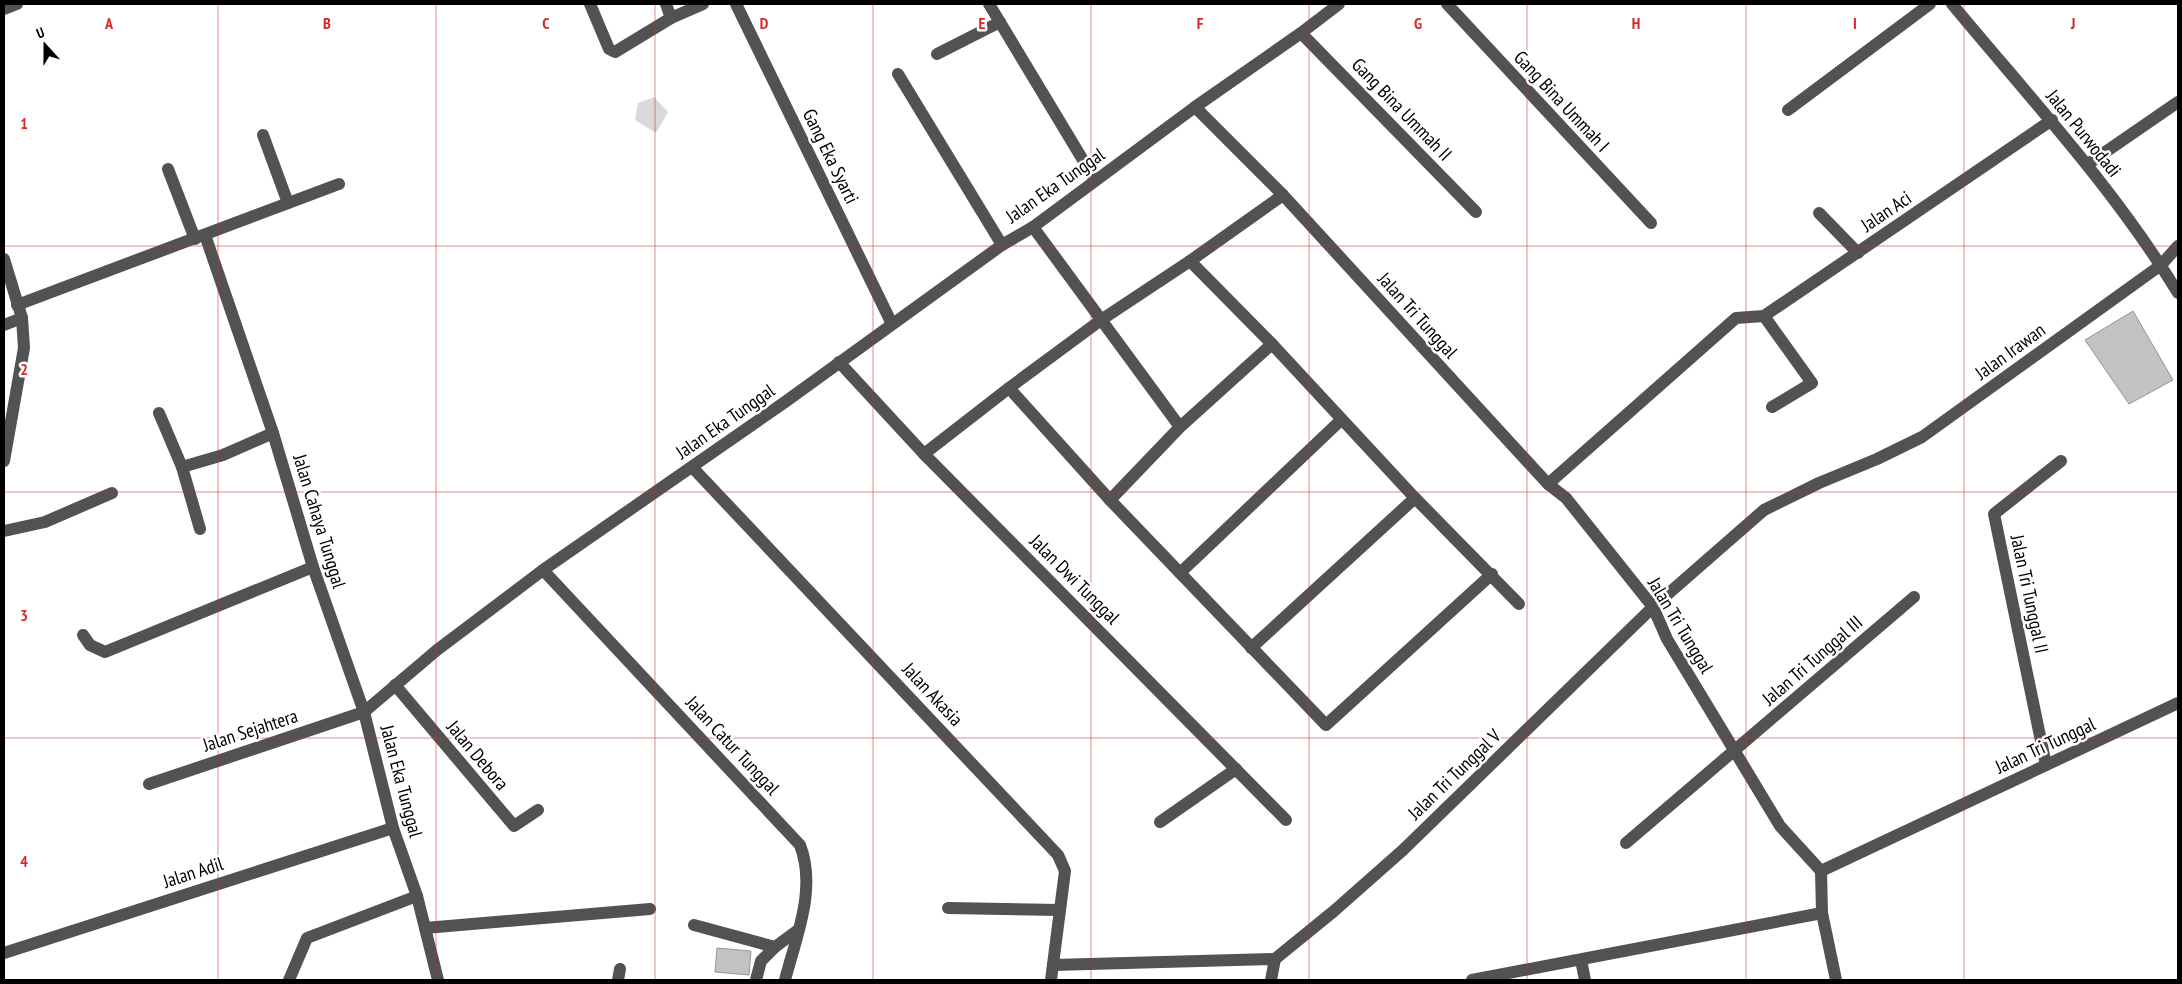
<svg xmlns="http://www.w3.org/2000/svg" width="2182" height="984" viewBox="0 0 2182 984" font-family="'PT Sans Narrow',sans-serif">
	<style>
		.green { fill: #d9d9d9 }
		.building { fill: #c2c2c2; stroke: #969696 }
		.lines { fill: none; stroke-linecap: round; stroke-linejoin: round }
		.minor { stroke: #525252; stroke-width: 12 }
		.grid { fill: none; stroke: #d62828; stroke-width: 1; stroke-opacity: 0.55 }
		.labels { text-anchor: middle; stroke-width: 5; stroke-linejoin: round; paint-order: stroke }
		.street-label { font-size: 19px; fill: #000; stroke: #fff }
		.grid-label { font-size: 16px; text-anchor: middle; font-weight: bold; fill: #d62828; stroke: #fff; stroke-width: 5; stroke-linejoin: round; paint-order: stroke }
	</style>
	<rect width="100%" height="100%" fill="#fff"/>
	<path class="green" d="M654 97 668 112 656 133 635 120 638 103Z"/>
	<g class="building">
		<path d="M2133 311 2173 380 2129 404 2085 340Z"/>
		<path d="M717 948 751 951 749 975 715 972Z"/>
	</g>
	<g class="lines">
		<g class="minor">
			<path d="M590 4 609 49 615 52 671 18 703 4"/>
			<path d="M666 4 671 18"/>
			<path d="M736 4 892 324"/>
			<path d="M989 4 1095 180"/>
			<path d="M1447 4 1651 223"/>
			<path d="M1952 4C2030 98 2114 188 2178 293"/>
			<path d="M4 9 17 4"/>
			<path d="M1301 33 1476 212"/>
			<path d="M937 54 1000 22"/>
			<path d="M898 74 1002 245"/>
			<path d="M1195 107 1283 195 1548 484 1566 498 1653 607 1667 639 1780 826 1821 871"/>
			<path d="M1788 110 1930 4"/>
			<path d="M263 135 288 203"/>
			<path d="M2088 164 2178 102"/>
			<path d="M168 169 195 239"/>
			<path d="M1819 213 1858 253"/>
			<path d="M1033 227 1180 427"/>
			<path d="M205 235 273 433 313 567 364 712 393 828 417 896 438 980"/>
			<path d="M4 259 22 318 24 348 4 461"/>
			<path d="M1190 261 1272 344 1415 498 1519 604"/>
			<path d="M17 305 339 184"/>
			<path d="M1764 316 1812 383 1772 407"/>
			<path d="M4 325 22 318"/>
			<path d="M839 362 924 454 1286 820"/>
			<path d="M1009 388 1110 500 1326 725 1492 574"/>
			<path d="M159 413 182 467 200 529"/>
			<path d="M924 454 1009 388 1101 320 1190 261 1283 195"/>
			<path d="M182 467 223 455 273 433"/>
			<path d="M692 467 1058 855 1065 871 1051 980"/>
			<path d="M1548 484 1736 318 1764 316 2052 120"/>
			<path d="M1110 500 1180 427 1272 344"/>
			<path d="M4 531 45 522 112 493"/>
			<path d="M543 570 800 845C817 889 796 937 785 980"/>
			<path d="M1180 573 1341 420"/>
			<path d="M83 635 90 645 105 652 313 567"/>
			<path d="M1251 648 1415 498"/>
			<path d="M395 685 514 826 538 810"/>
			<path d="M2046 765 1994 514 2061 461"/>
			<path d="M149 784 364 712 437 650 543 570 785 402 1002 245 1033 227 1195 107 1301 33 1339 4"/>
			<path d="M1160 822 1236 769"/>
			<path d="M1626 843 1914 597"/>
			<path d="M1821 871 2178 703"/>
			<path d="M1821 871 1822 913 1836 980"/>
			<path d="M948 908 1060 910"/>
			<path d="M694 925 775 947"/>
			<path d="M425 928 650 909"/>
			<path d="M4 953 393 828"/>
			<path d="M1275 959 1334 911 1403 850 1653 607 1764 510 1819 483 1877 459 1922 437 2161 265 2178 246"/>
			<path d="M1581 960 1585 980"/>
			<path d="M1053 965 1275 959 1271 980"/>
			<path d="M289 980 307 938 417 896"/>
			<path d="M618 980 620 969"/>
			<path d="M756 980 761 961 775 947 798 930"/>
			<path d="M1472 980 1822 913"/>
		</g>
	</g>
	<path class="grid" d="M218 4V980M436 4V980M655 4V980M873 4V980M1091 4V980M1309 4V980M1527 4V980M1746 4V980M1964 4V980M4 246H2178M4 492H2178M4 738H2178"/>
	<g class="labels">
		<g class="street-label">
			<text transform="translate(1562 101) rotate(47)" y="7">Gang Bina Ummah I</text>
			<text transform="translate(1402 109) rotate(46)" y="7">Gang Bina Ummah II</text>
			<text transform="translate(2084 133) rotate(51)" y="7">Jalan Purwodadi</text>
			<text transform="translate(831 156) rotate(64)" y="7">Gang Eka Syarti</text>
			<text transform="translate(1055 185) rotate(-35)" y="7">Jalan Eka Tunggal</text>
			<text transform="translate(1886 211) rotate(-34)" y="7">Jalan Aci</text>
			<text transform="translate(1418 315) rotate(48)" y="7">Jalan Tri Tunggal</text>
			<text transform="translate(2010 351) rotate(-36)" y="7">Jalan Irawan</text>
			<text transform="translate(725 421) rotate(-35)" y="7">Jalan Eka Tunggal</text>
			<text transform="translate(320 521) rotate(73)" y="7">Jalan Cahaya Tunggal</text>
			<text transform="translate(1075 579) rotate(45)" y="7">Jalan Dwi Tunggal</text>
			<text transform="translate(2030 594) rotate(78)" y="7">Jalan Tri Tunggal II</text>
			<text transform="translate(1681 625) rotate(59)" y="7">Jalan Tri Tunggal</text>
			<text transform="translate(1812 660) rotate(-41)" y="7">Jalan Tri Tunggal III</text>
			<text transform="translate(933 694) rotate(47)" y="7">Jalan Akasia</text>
			<text transform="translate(250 730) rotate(-18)" y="7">Jalan Sejahtera</text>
			<text transform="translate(733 745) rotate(47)" y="7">Jalan Catur Tunggal</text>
			<text transform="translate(2045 745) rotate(-25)" y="7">Jalan Tri Tunggal</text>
			<text transform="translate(478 755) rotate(50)" y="7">Jalan Debora</text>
			<text transform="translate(1454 774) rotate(-44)" y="7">Jalan Tri Tunggal V</text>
			<text transform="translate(402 781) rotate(75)" y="7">Jalan Eka Tunggal</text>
			<text transform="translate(193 872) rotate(-18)" y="7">Jalan Adil</text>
		</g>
	</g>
	<g class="grid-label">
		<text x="109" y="29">A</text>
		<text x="327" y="29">B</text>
		<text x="546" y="29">C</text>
		<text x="764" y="29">D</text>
		<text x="982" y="29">E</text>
		<text x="1200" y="29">F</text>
		<text x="1418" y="29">G</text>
		<text x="1636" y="29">H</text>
		<text x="1855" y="29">I</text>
		<text x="2073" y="29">J</text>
		<text x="24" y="129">1</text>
		<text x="24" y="375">2</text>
		<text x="24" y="621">3</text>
		<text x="24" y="867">4</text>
	</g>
	<rect width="2182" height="984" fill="none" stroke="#000000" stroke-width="10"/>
	<g transform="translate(45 45) rotate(339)" stroke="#ffffff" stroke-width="4" paint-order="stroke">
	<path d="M0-4L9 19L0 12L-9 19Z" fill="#000000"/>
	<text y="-8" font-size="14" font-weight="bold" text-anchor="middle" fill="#000000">U</text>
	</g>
</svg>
